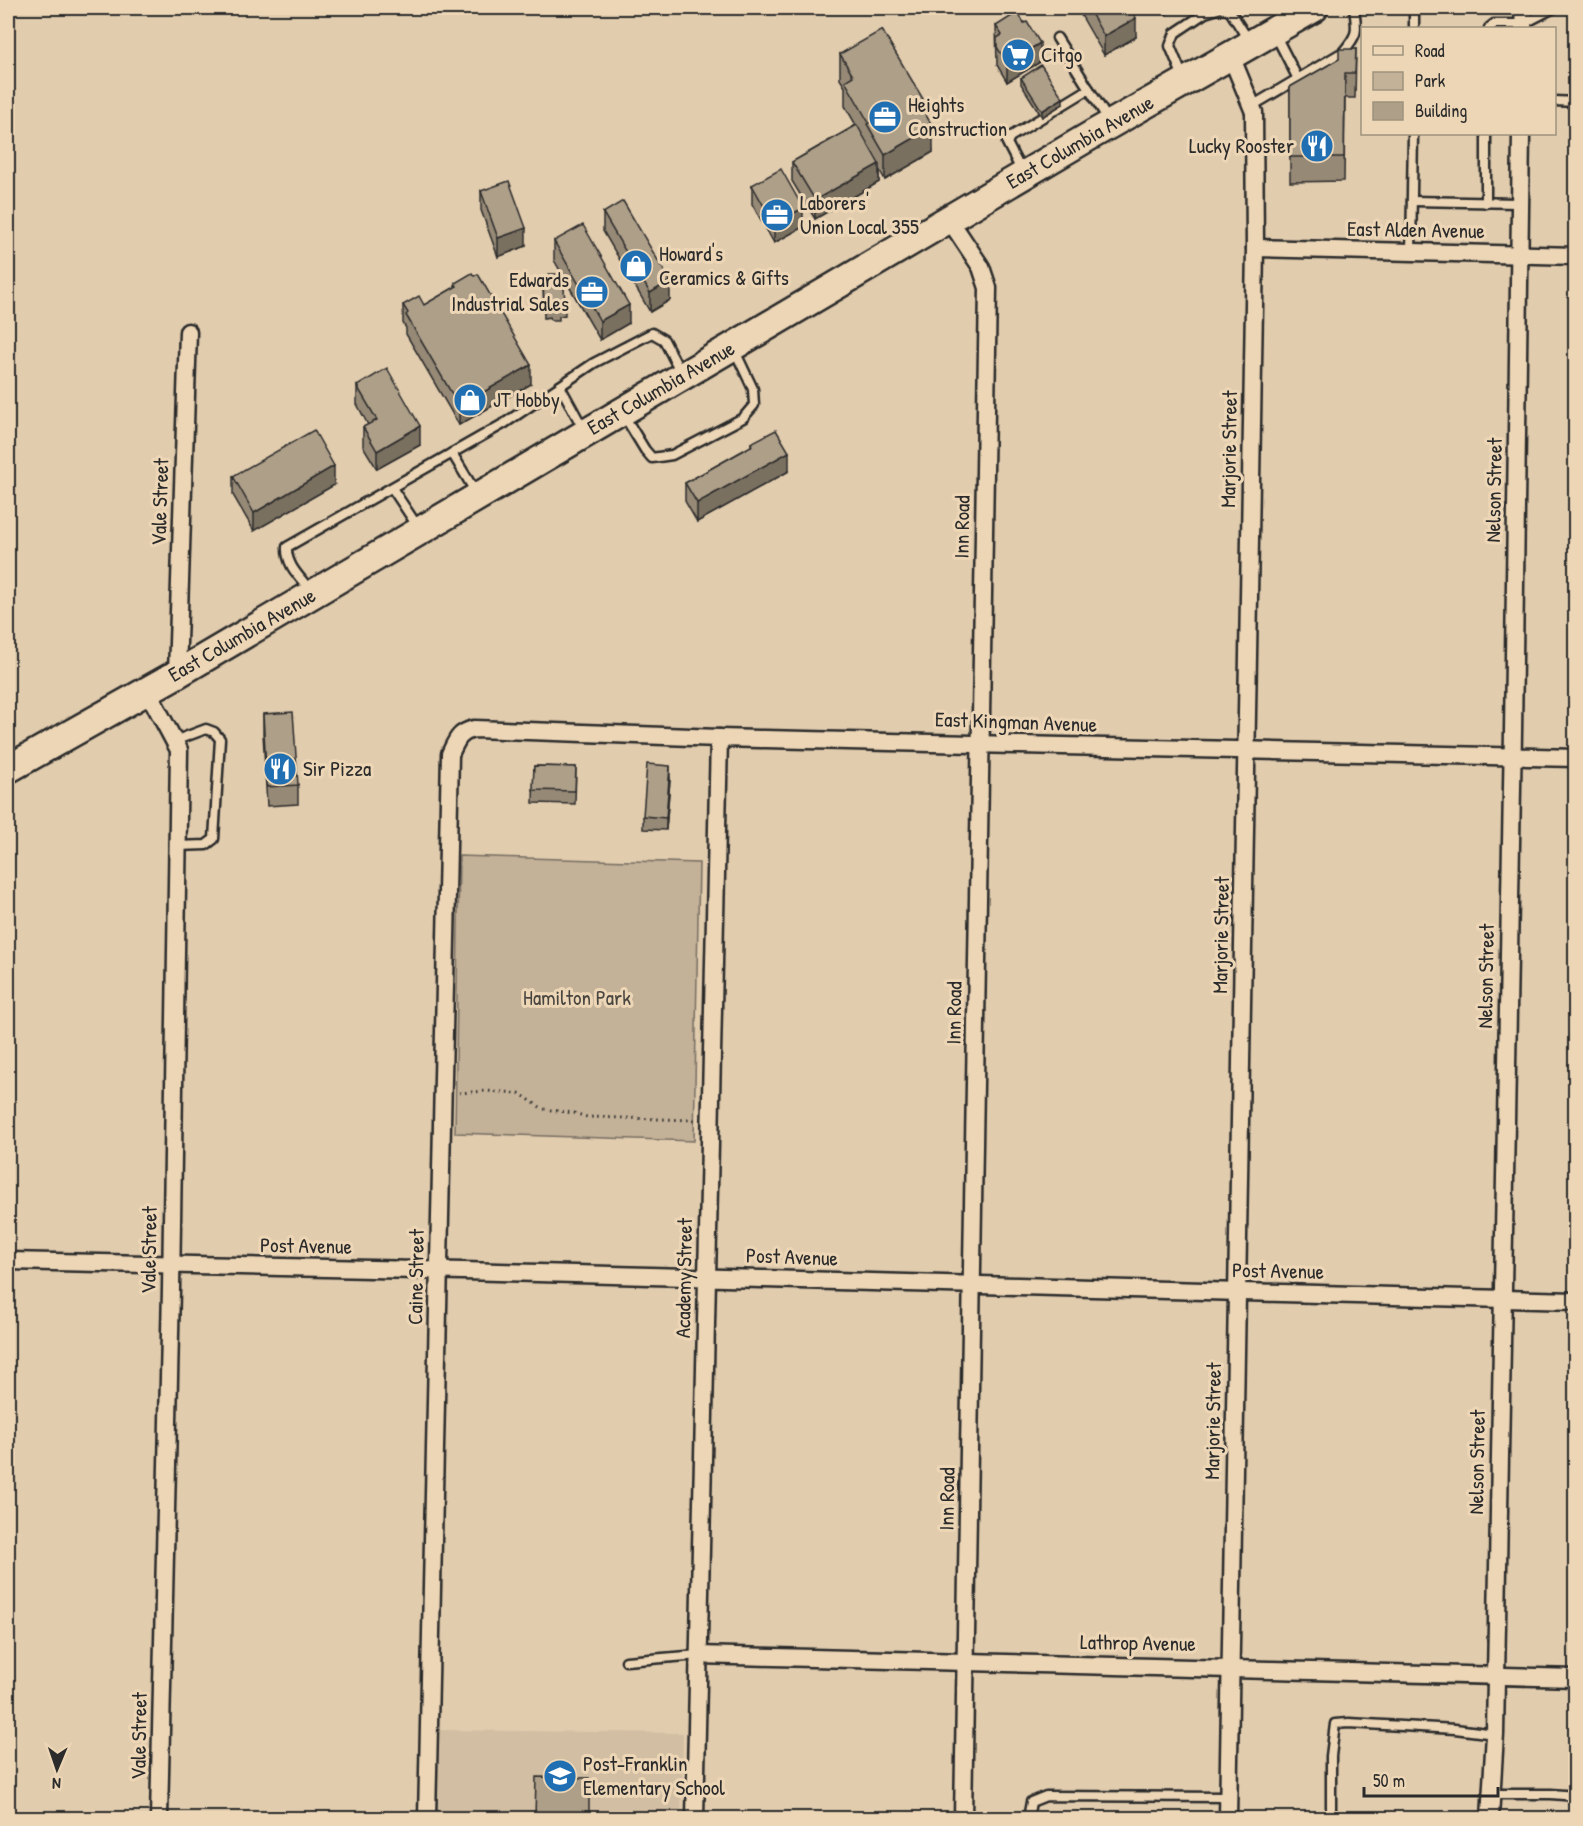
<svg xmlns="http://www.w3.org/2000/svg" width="1583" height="1826" viewBox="0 0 1583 1826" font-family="'Patrick Hand',sans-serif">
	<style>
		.built { fill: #d2bea3 }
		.green { fill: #c3b198; stroke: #776e62; stroke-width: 1.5 }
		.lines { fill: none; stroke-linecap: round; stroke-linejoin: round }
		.service-casing { stroke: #2b2b2b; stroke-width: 13 }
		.minor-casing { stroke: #2b2b2b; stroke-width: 21 }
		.primary-casing { stroke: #2b2b2b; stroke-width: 32 }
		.path { stroke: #2b2b2b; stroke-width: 3; stroke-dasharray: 1.5 4.5; stroke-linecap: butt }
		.service { stroke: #edd6b6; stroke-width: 8 }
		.minor { stroke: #edd6b6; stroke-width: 16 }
		.primary { stroke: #edd6b6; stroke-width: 27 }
		.wall { fill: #968976; stroke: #2b2b2b; stroke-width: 1.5 }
		.shaded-wall { fill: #7a6f60; stroke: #2b2b2b; stroke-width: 1.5 }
		.building { fill: #ae9f89; stroke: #2b2b2b; stroke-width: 1.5 }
		.labels { text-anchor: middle; stroke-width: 6; stroke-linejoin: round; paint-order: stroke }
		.poi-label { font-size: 21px; fill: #2b2b2b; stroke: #edd6b6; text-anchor: start }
		.street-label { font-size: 21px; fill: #2b2b2b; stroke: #edd6b6 }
		.park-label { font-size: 21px; fill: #494641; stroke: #edd6b6 }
	</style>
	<rect width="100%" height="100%" fill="#e1ccae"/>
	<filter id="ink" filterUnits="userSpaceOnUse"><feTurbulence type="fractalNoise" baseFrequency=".0167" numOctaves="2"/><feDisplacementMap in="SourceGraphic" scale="12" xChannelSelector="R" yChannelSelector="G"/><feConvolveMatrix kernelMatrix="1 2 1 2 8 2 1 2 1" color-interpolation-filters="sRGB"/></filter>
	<g filter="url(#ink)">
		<path class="built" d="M438 1730 683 1733 681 1818H436Z"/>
		<path class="green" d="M459 856 699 863 694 1141 455 1133Z"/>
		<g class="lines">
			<defs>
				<g id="service">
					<path d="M1411 8 1414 14V28"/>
					<path d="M1489 28 1494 24H1523L1554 8"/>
					<path d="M1275 34 1298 79"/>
					<path d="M1057 38 1109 121"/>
					<path d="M1183 77 1170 46 1175 33 1205 13 1221 8 1230 11 1249 41"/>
					<path d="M1554 101 1576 102"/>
					<path d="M1252 106 1343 52C1359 33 1357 31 1354 8"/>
					<path d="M1486 134V203"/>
					<path d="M1022 172 1007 143 1010 137 1089 89"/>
					<path d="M1412 201 1519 203"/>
					<path d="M1411 252 1413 134"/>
					<path d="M560 386 584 430"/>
					<path d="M623 414 645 450 652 458 672 455 743 418 754 405 753 389 734 349"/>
					<path d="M452 453 476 493"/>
					<path d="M392 488 418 527"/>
					<path d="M310 590C299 576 286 565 287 547L505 423 594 363 652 333 664 340 681 373"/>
					<path d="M174 741 206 729 214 732 220 739 214 839 206 845 177 846"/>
					<path d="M626 1661 699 1655"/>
					<path d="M1491 1794H1551L1576 1796"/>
					<path d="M1028 1818 1031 1802 1046 1796 1229 1797"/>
					<path d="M1331 1818V1756L1335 1724 1349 1723 1455 1729 1495 1734"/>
				</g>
				<g id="minor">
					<path d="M1523 28 1524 8"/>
					<path d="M949 219 981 267 988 288 963 1818"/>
					<path d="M1255 248 1576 256"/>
					<path d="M177 674 188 332"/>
					<path d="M147 690 179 750 171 1289 159 1818"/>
					<path d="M8 1261 463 1271 1576 1301"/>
					<path d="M699 1655 1576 1678"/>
					<path d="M427 1818 450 754C457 740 458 733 474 729L719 738 1576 758"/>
					<path d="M695 1818 719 738"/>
					<path d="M1228 1818 1255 248 1254 112 1231 56"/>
					<path d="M1490 1818 1495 1734 1513 732 1521 134"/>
				</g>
				<path id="primary" d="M8 769 177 674 1095 133 1314 8"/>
			</defs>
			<use href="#service" class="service-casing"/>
			<use href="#minor" class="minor-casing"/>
			<use href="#primary" class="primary-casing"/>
			<path class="path" d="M459 1093 486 1091 519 1093 543 1109 574 1113 587 1117 695 1120"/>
			<use href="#service" class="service"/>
			<use href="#minor" class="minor"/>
			<use href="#primary" class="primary"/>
		</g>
		<g class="wall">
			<path d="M1077 8H1130L1136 37 1104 55Z"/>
			<path d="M1162 8H1178L1166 14Z"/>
			<path d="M996 26 1040 62 1007 82 997 65Z"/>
			<path d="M1356 49 1355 98H1345L1344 181 1290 182V87Z"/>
			<path d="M840 54 926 116 933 152 885 180 879 169V182L815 219 792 181V162L856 125 845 106V87L840 79Z"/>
			<path d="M1021 78 1063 104 1042 117 1021 84Z"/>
			<path d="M752 185 803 227 774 243 752 204Z"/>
			<path d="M481 191 526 246 498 257 481 210Z"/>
			<path d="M603 213 670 300 650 312 603 231Z"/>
			<path d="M554 241 629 323 600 340 563 276 565 315 559 316V320H551L550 317 544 318 543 282H549L562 274 554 260Z"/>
			<path d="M455 283 531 384 459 425 406 334V328L403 323V305H424L455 287Z"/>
			<path d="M357 386 420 445 377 469 363 446V427L368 425 357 404Z"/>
			<path d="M751 443 789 471 697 522 685 501V483L751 446Z"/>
			<path d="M233 476 334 485 254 531 233 495Z"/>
			<path d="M263 714 298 785V804L267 806 263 733Z"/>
			<path d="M534 766 576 767 575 804 533 803Z"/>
			<path d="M670 779 666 830 643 829V816Z"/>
		</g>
		<g class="shaded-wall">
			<path d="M1166 8H1178L1166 14Z"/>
			<path d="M1136 18V37L1104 55V36Z"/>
			<path d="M1040 43V62L1007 82V64Z"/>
			<path d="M1063 98V104L1042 117V111Z"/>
			<path d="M926 104V129L921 107Z"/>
			<path d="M933 127V152L885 180V155Z"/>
			<path d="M879 164V182L815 219V200Z"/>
			<path d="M803 208V227L774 243V224Z"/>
			<path d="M526 228V246L498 257V238Z"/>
			<path d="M670 281V300L650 312V293Z"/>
			<path d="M629 305V323L600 340V321Z"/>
			<path d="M531 365V384L459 425V406Z"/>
			<path d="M420 426V445L377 469V451Z"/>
			<path d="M789 452V471L697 522V503Z"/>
			<path d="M334 466V485L254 531V513Z"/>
			<path d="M670 766V779L666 830V818Z"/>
		</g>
		<g class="building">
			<path d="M1088 8H1130L1136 18 1104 36Z"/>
			<path d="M1018 12 1024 23 1027 22 1040 43 1007 64 997 47V38L1002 35 996 26Z"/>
			<path d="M882 30 926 104 921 107 933 127 885 155 867 124 869 123 845 81 853 76 840 54Z"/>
			<path d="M1339 49H1356L1355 73H1345L1344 157H1290V87L1339 59Z"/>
			<path d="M1041 65 1063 98 1042 111 1021 78Z"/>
			<path d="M857 125 879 164 815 200 792 162Z"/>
			<path d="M781 169 803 208 774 224 752 185Z"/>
			<path d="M509 181 526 228 498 238 481 191Z"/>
			<path d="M623 201 670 281 650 293 603 213Z"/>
			<path d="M583 225 629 305 600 321 554 241Z"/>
			<path d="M472 273 474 276 478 274 531 365 459 406 406 315 408 313 403 305 419 296 424 305 457 286 455 283Z"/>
			<path d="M549 274H563L565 303H558L559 307 551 308 550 305H544L543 282H550Z"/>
			<path d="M387 368 420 426 377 451 363 427 377 420 357 386Z"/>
			<path d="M314 430 334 466 254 513 233 476Z"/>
			<path d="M776 430 789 452 697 503 685 483 752 446 751 443Z"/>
			<path d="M293 712 298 785 267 787 263 714Z"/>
			<path d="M647 764 670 766 666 818 643 816Z"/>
			<path d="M534 766 576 767 575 791 533 790Z"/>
			<path d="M536 1777 589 1778V1818H535Z"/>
		</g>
	</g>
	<defs>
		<symbol id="supermarket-disc" viewBox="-11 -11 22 22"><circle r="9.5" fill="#1f6fb2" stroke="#edd6b6"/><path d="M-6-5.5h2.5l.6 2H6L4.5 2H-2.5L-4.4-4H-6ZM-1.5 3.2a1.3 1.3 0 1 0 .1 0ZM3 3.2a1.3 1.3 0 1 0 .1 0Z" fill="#fff"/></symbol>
		<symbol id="office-disc" viewBox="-11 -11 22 22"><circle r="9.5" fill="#1f6fb2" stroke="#edd6b6"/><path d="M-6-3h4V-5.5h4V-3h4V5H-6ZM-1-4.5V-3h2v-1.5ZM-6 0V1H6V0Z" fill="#fff"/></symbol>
		<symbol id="restaurant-disc" viewBox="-11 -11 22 22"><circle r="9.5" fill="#1f6fb2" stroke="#edd6b6"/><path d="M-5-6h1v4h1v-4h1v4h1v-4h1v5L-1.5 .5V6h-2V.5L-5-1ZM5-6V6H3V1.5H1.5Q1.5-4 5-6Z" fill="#fff"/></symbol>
		<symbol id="shop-disc" viewBox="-11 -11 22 22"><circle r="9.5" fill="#1f6fb2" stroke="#edd6b6"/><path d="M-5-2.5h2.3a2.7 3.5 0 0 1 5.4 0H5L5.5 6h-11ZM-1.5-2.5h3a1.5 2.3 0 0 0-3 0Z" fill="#fff"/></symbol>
		<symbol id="school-disc" viewBox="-11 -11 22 22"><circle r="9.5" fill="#1f6fb2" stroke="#edd6b6"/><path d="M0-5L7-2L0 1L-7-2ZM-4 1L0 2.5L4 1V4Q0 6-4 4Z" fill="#fff"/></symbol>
	</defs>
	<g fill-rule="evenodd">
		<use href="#supermarket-disc" x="999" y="36" width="38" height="38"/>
		<use href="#office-disc" x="866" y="98" width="38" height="38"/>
		<use href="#restaurant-disc" x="1298" y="127" width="38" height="38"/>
		<use href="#office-disc" x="758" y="196" width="38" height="38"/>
		<use href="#shop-disc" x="617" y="247" width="38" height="38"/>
		<use href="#office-disc" x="573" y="273" width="38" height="38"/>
		<use href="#shop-disc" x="451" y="381" width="38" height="38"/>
		<use href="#restaurant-disc" x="261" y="750" width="38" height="38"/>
		<use href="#school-disc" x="541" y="1757" width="38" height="38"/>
	</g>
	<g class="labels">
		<g class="poi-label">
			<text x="1041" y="62">Citgo</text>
			<text x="908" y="112">Heights<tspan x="908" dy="24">Construction</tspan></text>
			<text x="1294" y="153" text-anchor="end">Lucky Rooster</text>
			<text x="800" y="210">Laborers'<tspan x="800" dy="24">Union Local 355</tspan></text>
			<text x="659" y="261">Howard's<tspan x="659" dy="24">Ceramics &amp; Gifts</tspan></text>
			<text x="569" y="287" text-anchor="end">Edwards<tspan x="569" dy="24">Industrial Sales</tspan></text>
			<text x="493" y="407">JT Hobby</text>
			<text x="303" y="776">Sir Pizza</text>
			<text x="583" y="1771">Post-Franklin<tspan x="583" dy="24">Elementary School</tspan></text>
		</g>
		<g class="street-label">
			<text transform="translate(1080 142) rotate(-30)" y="7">East Columbia Avenue</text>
			<text transform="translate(1416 230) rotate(1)" y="7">East Alden Avenue</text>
			<text transform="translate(661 388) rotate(-30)" y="7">East Columbia Avenue</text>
			<text transform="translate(1229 449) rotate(-89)" y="7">Marjorie Street</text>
			<text transform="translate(1494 490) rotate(-89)" y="7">Nelson Street</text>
			<text transform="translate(160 502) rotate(-88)" y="7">Vale Street</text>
			<text transform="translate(962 527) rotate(-89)" y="7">Inn Road</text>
			<text transform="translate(242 635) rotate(-30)" y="7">East Columbia Avenue</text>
			<text transform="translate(1016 722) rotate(2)" y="7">East Kingman Avenue</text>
			<text transform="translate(1221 935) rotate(-89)" y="7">Marjorie Street</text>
			<text transform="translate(1486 976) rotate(-89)" y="7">Nelson Street</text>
			<text transform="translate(954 1013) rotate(-89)" y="7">Inn Road</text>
			<text transform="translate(306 1246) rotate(1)" y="7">Post Avenue</text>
			<text transform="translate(149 1250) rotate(-89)" y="7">Vale Street</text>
			<text transform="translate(792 1257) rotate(2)" y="7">Post Avenue</text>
			<text transform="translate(1278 1271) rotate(1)" y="7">Post Avenue</text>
			<text transform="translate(416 1277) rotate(-89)" y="7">Caine Street</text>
			<text transform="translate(684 1278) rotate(-89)" y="7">Academy Street</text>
			<text transform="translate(1213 1421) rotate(-89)" y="7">Marjorie Street</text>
			<text transform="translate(1477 1462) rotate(-89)" y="7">Nelson Street</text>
			<text transform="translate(947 1499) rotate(-89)" y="7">Inn Road</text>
			<text transform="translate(1138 1643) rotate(1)" y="7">Lathrop Avenue</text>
			<text transform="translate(139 1736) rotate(-89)" y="7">Vale Street</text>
		</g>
		<g class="park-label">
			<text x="577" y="1005">Hamilton Park</text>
		</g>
	</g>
	<rect width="1583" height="1826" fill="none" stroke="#edd6b6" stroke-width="30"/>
	<rect x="15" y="15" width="1553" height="1796" fill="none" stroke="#2b2b2b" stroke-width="2" filter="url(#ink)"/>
	<rect x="1361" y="27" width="195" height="108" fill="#edd6b6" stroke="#9f927e" stroke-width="1.5"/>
	<rect x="1373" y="46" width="30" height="9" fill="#edd6b6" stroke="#9f927e" stroke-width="1.5"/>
	<text x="1415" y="57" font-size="18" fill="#2b2b2b">Road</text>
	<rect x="1373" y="72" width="30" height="18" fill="#c3b198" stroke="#9f927e" stroke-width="1.5"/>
	<text x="1415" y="87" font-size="18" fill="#2b2b2b">Park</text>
	<rect x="1373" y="102" width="30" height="18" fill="#ae9f89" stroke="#9f927e" stroke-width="1.5"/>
	<text x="1415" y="117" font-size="18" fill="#2b2b2b">Building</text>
	<g transform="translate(57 1769) rotate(182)" stroke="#edd6b6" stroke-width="4.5" paint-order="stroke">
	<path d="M0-4.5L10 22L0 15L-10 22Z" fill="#2b2b2b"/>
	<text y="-9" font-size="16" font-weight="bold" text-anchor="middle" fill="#2b2b2b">N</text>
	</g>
	<path d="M1364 1787v9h134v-9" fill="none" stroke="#2b2b2b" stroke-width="3"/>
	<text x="1373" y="1787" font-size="18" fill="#2b2b2b" stroke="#edd6b6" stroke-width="4.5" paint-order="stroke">50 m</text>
</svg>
